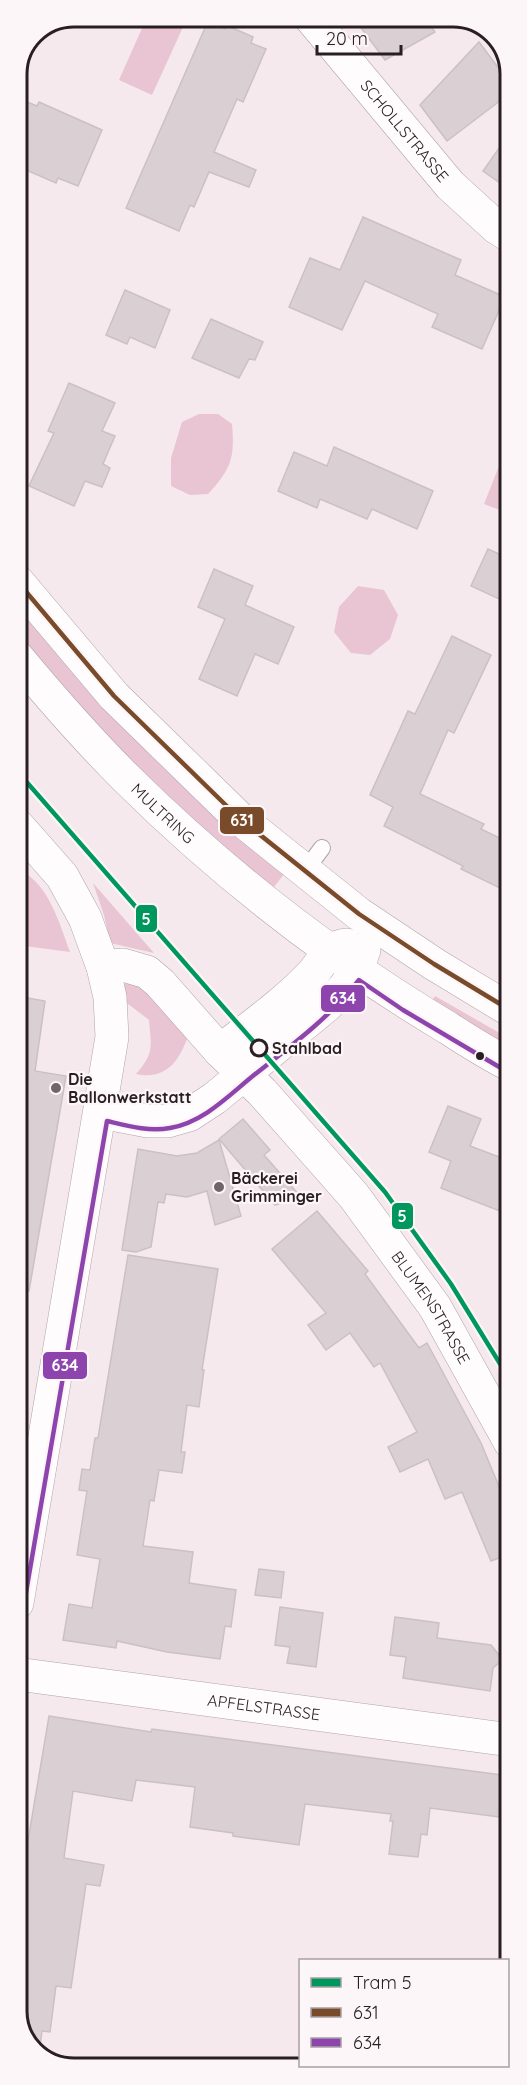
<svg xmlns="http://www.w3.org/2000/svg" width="527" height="2085" viewBox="0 0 527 2085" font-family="Quicksand,sans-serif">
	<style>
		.green { fill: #e9c4d2 }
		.building { fill: #dacfd3; stroke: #ccc0c4; stroke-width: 1.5 }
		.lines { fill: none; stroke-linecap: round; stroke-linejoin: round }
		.service-casing { stroke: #afa4a8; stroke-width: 18 }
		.minor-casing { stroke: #afa4a8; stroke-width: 34 }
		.service { stroke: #fefcfc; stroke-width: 16 }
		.minor { stroke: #fefcfc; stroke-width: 33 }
		.bus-1-casing { stroke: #fcf6f8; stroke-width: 9 }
		.bus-2-casing { stroke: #fcf6f8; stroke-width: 9 }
		.bus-1 { stroke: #7a4b2a; stroke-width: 4.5 }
		.bus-2 { stroke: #8e44ad; stroke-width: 4.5 }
		.tram-1-casing { stroke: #fcf6f8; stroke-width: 9 }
		.tram-1 { stroke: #00975f; stroke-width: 4.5 }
		.stop-dot { fill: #fcf6f8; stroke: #291e22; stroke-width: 3 }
		.bus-dot { fill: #291e22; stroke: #fcf6f8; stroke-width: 2 }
		.poi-dot { fill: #716569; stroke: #fcf6f8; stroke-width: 2 }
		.labels { text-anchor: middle; stroke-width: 4.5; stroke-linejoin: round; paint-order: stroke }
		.street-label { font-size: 16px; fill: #291e22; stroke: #fcf6f8 }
		.stop-label { font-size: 16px; font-weight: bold; fill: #291e22; stroke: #fcf6f8; text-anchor: start }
		.poi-label { font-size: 16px; font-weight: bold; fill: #291e22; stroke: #fcf6f8; text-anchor: start }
		.rim { fill: none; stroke: #291e22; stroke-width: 3 }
		.line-badge { stroke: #fcf6f8; stroke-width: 2 }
		.badge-label { font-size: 16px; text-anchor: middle; font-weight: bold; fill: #fff }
	</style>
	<rect width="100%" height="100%" fill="#f6e9ed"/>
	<g class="green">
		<path d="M147 17H159L183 27 152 95 119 80Z"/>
		<path d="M199 414H218L232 424C235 458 231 469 208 494L190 495 171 486V458L182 422Z"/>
		<path d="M507 446 510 447V514L484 504Z"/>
		<path d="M358 586 384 590 398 615 390 639 370 655 351 653 334 632 339 607Z"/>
		<path d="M17 604 284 874 271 891 178 809 98 729 17 635Z"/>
		<path d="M20 870C49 884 60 925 70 952L17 945V871Z"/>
		<path d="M93 883 154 953 110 943 104 915Z"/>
		<path d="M134 977 190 1031C181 1057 169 1081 136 1074 155 1052 151 1046 149 1020L119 997 120 988Z"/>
		<path d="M435 996 510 1039V1049L431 1003Z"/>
	</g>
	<g class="building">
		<path d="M353 17H424L435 32 385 60Z"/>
		<path d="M208 21 225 29 226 25 253 37 251 43 266 49 243 102 237 99 214 152 256 170 249 187 209 172 194 207 190 205 179 231 126 208Z"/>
		<path d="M479 42 509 82V94L447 141 420 105Z"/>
		<path d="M17 98 37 106 39 102 102 130 78 186 58 178 56 183 17 166Z"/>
		<path d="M509 134 510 168V190L483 171Z"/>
		<path d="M363 217 461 260 455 275 505 297 482 349 432 327 438 314 365 281 342 330 289 307 310 258 340 270Z"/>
		<path d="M125 290 170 310 155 348 130 337 127 344 106 335Z"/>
		<path d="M211 319 263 342 255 360 249 359 239 378 192 358Z"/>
		<path d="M69 383 115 403 102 431 115 436 103 464 110 468 102 487 85 481 74 506 29 486 54 433 48 431Z"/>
		<path d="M334 447 433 491 417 529 372 509 367 519 320 499 317 508 278 491 294 452 327 466Z"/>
		<path d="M488 549 510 559V604L471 586Z"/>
		<path d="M214 569 253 586 245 605 294 627 278 664 255 654 237 696 199 679 225 619 198 607Z"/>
		<path d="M452 636 491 655 454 733 448 730 420 794 484 824 481 829 510 843V893L461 869 463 866 384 826 393 807 370 795 408 711 415 714Z"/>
		<path d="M17 996 45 1001 35 1071 66 1076 29 1291 17 1290V1169L27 1109 17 1107Z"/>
		<path d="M448 1106 481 1119 470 1146 510 1161V1215L441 1188 451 1161 429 1152Z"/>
		<path d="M243 1119 270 1150 264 1155 300 1196 275 1205 219 1139Z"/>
		<path d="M219 1140 241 1216 215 1225 207 1191 187 1197 166 1194 164 1203 158 1202 151 1247 136 1252 122 1250 138 1149 177 1156 197 1153Z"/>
		<path d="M317 1211 368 1271 365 1274 419 1348 427 1343 481 1443 510 1513V1554L491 1561 462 1492 445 1499 428 1459 400 1472 388 1447 417 1432 380 1363 374 1367 350 1333 326 1350 308 1325 326 1313 272 1249Z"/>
		<path d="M128 1255 218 1269 202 1370H204L199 1407 187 1405 181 1452H185L182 1473 159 1470 154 1501 150 1500 143 1546 193 1552 189 1583 236 1590 231 1627 225 1626 220 1659 167 1652 117 1641 116 1648 63 1640 69 1604 92 1608 100 1559 77 1555 87 1491 79 1490 82 1469 90 1470 95 1438H98Z"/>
		<path d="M259 1569 284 1572 281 1598 255 1595Z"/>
		<path d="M280 1607 323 1613 316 1667 287 1663 290 1647 275 1645Z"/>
		<path d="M395 1617 439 1623 437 1638 491 1645 503 1660 493 1668 490 1691 403 1678 406 1657 390 1655Z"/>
		<path d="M49 1716 151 1732 152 1729 510 1776V1801L507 1818 430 1808 427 1835 421 1834 418 1857 389 1854 393 1821H390L391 1814 305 1804 299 1845 233 1836V1833L190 1827 195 1787 136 1780 132 1801 73 1791 64 1858 104 1865 100 1886 86 1884 71 1988 56 1986 50 2032 42 2031 39 2054 34 2052 18 2022 17 1894H19Z"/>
	</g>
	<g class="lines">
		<defs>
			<path id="service" d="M304 872 322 848"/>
			<g id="minor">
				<path id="s1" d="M310 17 450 185 496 227 510 236"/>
				<path d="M17 581 114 696 239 818 359 914 434 964 510 1010"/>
				<path id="s2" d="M17 657C52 699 88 740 126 778 223 874 331 958 448 1028 468 1041 489 1054 510 1065"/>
				<path d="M17 825 62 876 85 918 103 967 110 997 112 1037 17 1603"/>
				<path id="s3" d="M103 967 123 965 147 972 160 983 220 1051 262 1092 354 1196 435 1307 510 1442"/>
				<path d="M220 1051C252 1026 286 1002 313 973 324 960 329 946 347 945"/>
				<path d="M101 1112 148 1121H168L189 1115 215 1098 326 1006 344 988 357 970 364 950"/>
				<path id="s4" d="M17 1674 510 1740"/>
			</g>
		</defs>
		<use href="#service" class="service-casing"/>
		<use href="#minor" class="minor-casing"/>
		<use href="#service" class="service"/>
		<use href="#minor" class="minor"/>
		<defs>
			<path id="bus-1" d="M17 581 114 696 239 818 359 914 434 964 510 1010"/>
			<path id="bus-2" d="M24 1604 107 1121C128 1126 149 1132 170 1128 204 1122 228 1096 254 1075 291 1046 329 1018 359 980L403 1010 506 1071"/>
		</defs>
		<use href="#bus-1" class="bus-1-casing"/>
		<use href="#bus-2" class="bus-2-casing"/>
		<use href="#bus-1" class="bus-1"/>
		<use href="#bus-2" class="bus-2"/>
		<defs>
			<path id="tram-1" d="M17 771 385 1192 451 1284 510 1380"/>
		</defs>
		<use href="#tram-1" class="tram-1-casing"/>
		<use href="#tram-1" class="tram-1"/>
	</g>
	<circle class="stop-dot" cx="259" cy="1048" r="8"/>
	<circle class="bus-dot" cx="480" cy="1056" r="5"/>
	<g class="poi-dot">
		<circle cx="56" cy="1088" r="6"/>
		<circle cx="219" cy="1187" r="6"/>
	</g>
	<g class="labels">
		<g class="street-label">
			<text dy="6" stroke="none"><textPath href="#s1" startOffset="148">SCHOLLSTRASSE</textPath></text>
			<text dy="6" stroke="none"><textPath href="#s2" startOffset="214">MULTRING</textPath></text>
			<text dy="6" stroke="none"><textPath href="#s3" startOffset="486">BLUMENSTRASSE</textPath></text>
			<text dy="6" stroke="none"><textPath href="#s4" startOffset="249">APFELSTRASSE</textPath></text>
		</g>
		<g class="stop-label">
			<text x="272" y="1054">Stahlbad</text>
		</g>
		<g class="poi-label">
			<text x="68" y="1085">Die<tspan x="68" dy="18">Ballonwerkstatt</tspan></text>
			<text x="231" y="1184">Bäckerei<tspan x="231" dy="18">Grimminger</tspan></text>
		</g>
	</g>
	<path d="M0 0H527V2085H0ZM74 27H453A47 47 0 0 1 500 74V2011A47 47 0 0 1 453 2058H74A47 47 0 0 1 27 2011V74A47 47 0 0 1 74 27Z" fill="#fcf6f8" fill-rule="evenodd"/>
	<path class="rim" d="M74 27H453A47 47 0 0 1 500 74V2011A47 47 0 0 1 453 2058H74A47 47 0 0 1 27 2011V74A47 47 0 0 1 74 27Z"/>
	<g class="line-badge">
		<rect x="219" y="806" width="46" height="29" rx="6" fill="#7a4b2a"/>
		<rect x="135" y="904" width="23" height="29" rx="6" fill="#00975f"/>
		<rect x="320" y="984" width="46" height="29" rx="6" fill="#8e44ad"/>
		<rect x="391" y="1202" width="23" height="28" rx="6" fill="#00975f"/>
		<rect x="42" y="1351" width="46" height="29" rx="6" fill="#8e44ad"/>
	</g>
	<g class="badge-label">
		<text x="242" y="826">631</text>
		<text x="146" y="925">5</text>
		<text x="343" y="1004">634</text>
		<text x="402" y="1222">5</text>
		<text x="65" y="1371">634</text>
	</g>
	<rect x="299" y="1959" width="210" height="108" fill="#fcf6f8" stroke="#a8a0a2" stroke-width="1.5"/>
	<rect x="311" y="1978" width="30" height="9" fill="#00975f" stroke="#a8a0a2" stroke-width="1.5"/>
	<text x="353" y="1989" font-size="18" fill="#291e22">Tram 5</text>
	<rect x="311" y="2008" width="30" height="9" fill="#7a4b2a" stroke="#a8a0a2" stroke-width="1.5"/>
	<text x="353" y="2019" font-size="18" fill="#291e22">631</text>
	<rect x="311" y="2038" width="30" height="9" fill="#8e44ad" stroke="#a8a0a2" stroke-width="1.5"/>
	<text x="353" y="2049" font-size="18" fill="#291e22">634</text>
	<path d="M317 45v9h84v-9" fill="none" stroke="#291e22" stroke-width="3"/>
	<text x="326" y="45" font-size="18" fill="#291e22" stroke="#fcf6f8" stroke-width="4.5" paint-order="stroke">20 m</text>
</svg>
